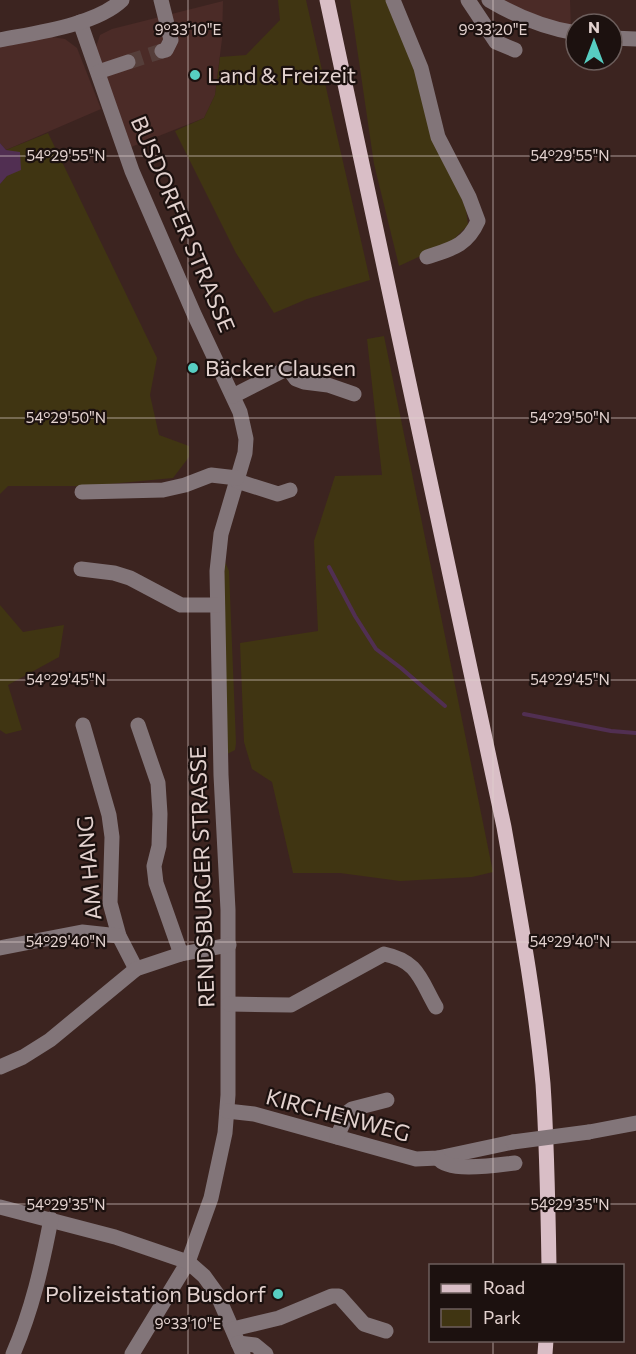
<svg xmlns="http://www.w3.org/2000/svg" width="636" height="1354" viewBox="0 0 636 1354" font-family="Commissioner,sans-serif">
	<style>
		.built { fill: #4b2b27 }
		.green { fill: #403512 }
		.water { fill: #512f52 }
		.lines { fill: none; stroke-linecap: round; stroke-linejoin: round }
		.stream { stroke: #512f52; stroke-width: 4 }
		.minor-tunnel { stroke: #553e3a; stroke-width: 15; stroke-dasharray: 15 8; stroke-linecap: butt }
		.minor { stroke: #827579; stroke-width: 15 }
		.major { stroke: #d9bec6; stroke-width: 15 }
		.minor-bridge { stroke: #827579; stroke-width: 15 }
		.ticks { fill: none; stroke: #e3d2cf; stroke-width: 1.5; stroke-opacity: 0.45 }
		.poi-dot { fill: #57cec2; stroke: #1c110f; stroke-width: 2 }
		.labels { text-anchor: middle; stroke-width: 4.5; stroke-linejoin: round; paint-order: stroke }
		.poi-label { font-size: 22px; fill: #e3d2cf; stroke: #1c110f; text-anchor: start }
		.street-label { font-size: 22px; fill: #e3d2cf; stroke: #1c110f }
		.ticks-label { font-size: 15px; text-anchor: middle; fill: #e3d2cf; stroke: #1c110f; stroke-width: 4.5; stroke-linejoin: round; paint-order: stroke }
	</style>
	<rect width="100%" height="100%" fill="#3c2420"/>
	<g class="built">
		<path d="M497 0H570L571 28Z"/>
		<path d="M223 1 222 39 215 95 204 118 131 147 96 47 100 35 112 29Z"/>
		<path d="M52 37 65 39 77 48 101 109 6 150 0 143V47Z"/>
	</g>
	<g class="green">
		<path d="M278 0H306L370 280 307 299 274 313 236 253 175 131 204 118 215 95 220 57 246 55 280 20Z"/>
		<path d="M350 0H389L466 210 468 225 451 242 399 266 374 164Z"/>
		<path d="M48 133 157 358 150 395 159 435 189 446V457L173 478 88 486H8L0 494V184L7 176 6 150Z"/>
		<path d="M384 336 493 872 472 877 400 881 340 873H293L272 782 252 769 244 742 240 643 318 631 314 541 335 476 382 475 367 339Z"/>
		<path d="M225 562 229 571 236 743 235 750 227 754 221 610Z"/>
		<path d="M0 605 23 632 64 625 59 657 8 685 22 730 6 734 0 730Z"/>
	</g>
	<path class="water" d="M0 143 6 150 20 152 21 170 7 176 0 184Z"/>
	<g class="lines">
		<g class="stream">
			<path d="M329 567 355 616 376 649 401 668 445 706"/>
			<path d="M524 714 611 731 636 733"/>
		</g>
		<path class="minor-tunnel" d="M128 62 162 51"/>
		<g class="minor">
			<path d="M161 0 171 40 166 50 162 51"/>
			<path d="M393 0 421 68 438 137 469 197 478 221C467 246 451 249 427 257"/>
			<path d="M468 0 496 42 515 50"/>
			<path d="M489 0C516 16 544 28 576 33"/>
			<path d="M80 22 132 171 194 314 240 412 246 439 245 453 221 534 217 571 221 775 228 910V1095L225 1133 211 1198 188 1262 132 1354"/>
			<path d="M612 38 636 39"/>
			<path d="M0 40C35 33 96 25 122 0"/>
			<path d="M98 72 128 62"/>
			<path d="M233 396 288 368 296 379 304 382 328 385 354 394"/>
			<path d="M237 481 278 494 290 490"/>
			<path d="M82 492 163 490 185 485 211 475 237 478"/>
			<path d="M81 569 114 573 130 578 181 605H217"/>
			<path d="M83 725 109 815 112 837 110 903 119 936 136 969"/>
			<path d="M138 725 158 783 160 814 159 846 154 866 156 883 181 954"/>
			<path d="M0 948 82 932 119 936"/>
			<path d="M229 1004 291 1005 384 954C418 961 420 979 436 1007"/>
			<path d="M0 1067 23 1057 50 1040 136 969 181 954 229 945"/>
			<path d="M227 1111 254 1114 416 1159 438 1158 513 1142"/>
			<path d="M589 1132 636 1123"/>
			<path d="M337 1137 348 1112 352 1109 387 1100"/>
			<path d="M438 1158C448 1173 497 1165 515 1163"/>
			<path d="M0 1207 115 1237 188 1262 204 1276 217 1294 243 1354"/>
			<path d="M233 1329 279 1318 332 1296H339L364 1324 386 1331"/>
			<path d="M238 1343 255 1345 266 1354"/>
			<path d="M13 1354C32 1310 42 1266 51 1219"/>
		</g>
		<g class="major">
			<path d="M327 0 504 827C519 912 535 997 543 1084 547 1144 548 1205 549 1266"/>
			<path d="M545 1354 546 1340"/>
		</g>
		<path class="minor-bridge" d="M513 1142 589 1132"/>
	</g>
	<path class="ticks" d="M188 0V1354M493 0V1266M0 156H636M0 418H636M0 680H636M0 942H636M0 1204H636M493 1340V1354"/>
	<g class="poi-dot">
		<circle cx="195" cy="75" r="6"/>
		<circle cx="193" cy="368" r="6"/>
		<circle cx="278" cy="1294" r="6"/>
	</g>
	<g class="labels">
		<g class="poi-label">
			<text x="207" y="83">Land &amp; Freizeit</text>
			<text x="205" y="376">Bäcker Clausen</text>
			<text x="266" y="1302" text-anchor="end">Polizeistation Busdorf</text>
		</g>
		<g class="street-label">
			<text transform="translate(183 224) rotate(67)" y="8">BUSDORFER STRASSE</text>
			<text transform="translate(89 868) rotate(-95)" y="8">AM HANG</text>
			<text transform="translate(202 877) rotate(-92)" y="8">RENDSBURGER STRASSE</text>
			<text transform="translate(338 1115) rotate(15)" y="8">KIRCHENWEG</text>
		</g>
	</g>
	<g class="ticks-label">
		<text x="188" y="35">9°33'10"E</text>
		<text x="493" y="35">9°33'20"E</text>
		<text x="66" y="161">54°29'55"N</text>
		<text x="570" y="161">54°29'55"N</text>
		<text x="66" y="423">54°29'50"N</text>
		<text x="570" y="423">54°29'50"N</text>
		<text x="66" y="685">54°29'45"N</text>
		<text x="570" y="685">54°29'45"N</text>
		<text x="66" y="947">54°29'40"N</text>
		<text x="570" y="947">54°29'40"N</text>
		<text x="66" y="1210">54°29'35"N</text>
		<text x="570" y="1210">54°29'35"N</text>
		<text x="188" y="1329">9°33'10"E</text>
	</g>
	<rect x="429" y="1264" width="195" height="78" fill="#1c110f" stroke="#6c5e5c" stroke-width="1.5"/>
	<rect x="441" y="1284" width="30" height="9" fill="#d9bec6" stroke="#6c5e5c" stroke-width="1.5"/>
	<text x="483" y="1294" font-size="18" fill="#e3d2cf">Road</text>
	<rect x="441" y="1309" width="30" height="18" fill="#403512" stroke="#6c5e5c" stroke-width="1.5"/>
	<text x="483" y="1324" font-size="18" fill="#e3d2cf">Park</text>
	<g transform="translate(594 42)"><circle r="28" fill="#1c110f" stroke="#6c5e5c" stroke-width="1.5"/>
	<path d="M0-4.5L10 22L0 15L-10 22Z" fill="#57cec2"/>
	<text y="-9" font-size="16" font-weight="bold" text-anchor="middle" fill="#e3d2cf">N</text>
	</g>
</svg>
